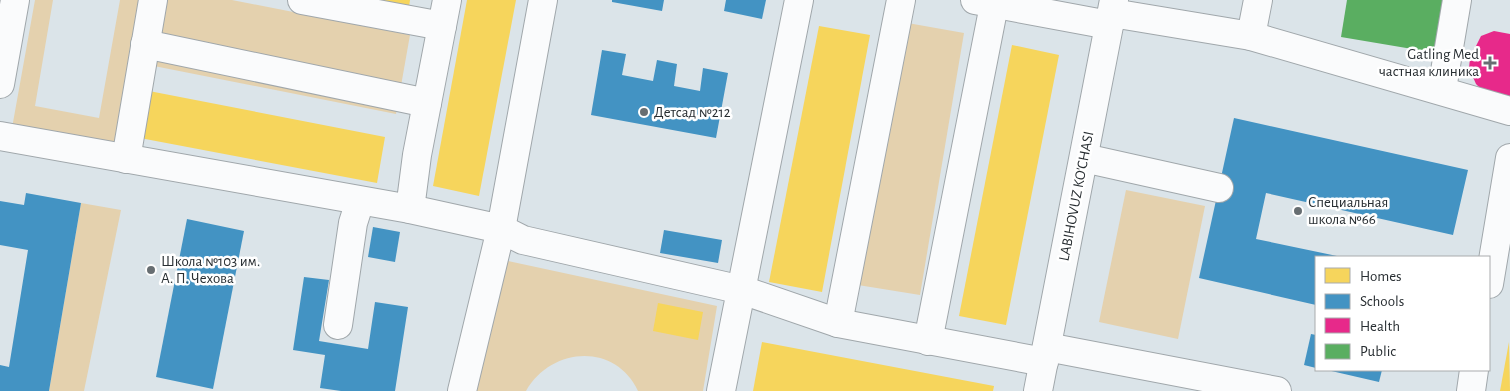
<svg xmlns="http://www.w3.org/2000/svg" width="1510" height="391" viewBox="0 0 1510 391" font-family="'Alegreya Sans',sans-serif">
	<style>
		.green { fill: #e4d1ae }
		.homes { fill: #f6d55c }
		.schools { fill: #4393c3 }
		.health { fill: #e7298a }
		.public { fill: #5aae61 }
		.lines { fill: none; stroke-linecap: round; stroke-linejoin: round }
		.minor-casing { stroke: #a0a7ab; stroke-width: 30 }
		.minor { stroke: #fafbfc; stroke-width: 28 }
		.poi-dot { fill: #676e72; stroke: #fff; stroke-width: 2 }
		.labels { text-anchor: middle; stroke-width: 5; stroke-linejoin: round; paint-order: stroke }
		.poi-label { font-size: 15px; fill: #282e32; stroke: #fff; text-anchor: start }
		.street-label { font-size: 15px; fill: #282e32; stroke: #fff }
	</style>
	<rect width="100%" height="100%" fill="#dbe4e9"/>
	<g class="green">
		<path d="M35 0H53L35 106 99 118 120 0H142L116 147 12 128Z"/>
		<path d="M167 0H232L410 35 396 114 154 66Z"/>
		<path d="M902 22 964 33 920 295 858 285Z"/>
		<path d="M1126 190 1205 206 1178 339 1099 322Z"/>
		<path d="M81 203 121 210 84 391H49Z"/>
		<path d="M499 259 717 306 703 391H638C615 342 551 347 526 391H474Z"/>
	</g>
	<g class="homes">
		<path d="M377 0H410L409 7Z"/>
		<path d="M467 0H516L479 196 433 186Z"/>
		<path d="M819 26 870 35 822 292 769 282Z"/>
		<path d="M1012 45 1059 55 1006 325 959 316Z"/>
		<path d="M149 91 385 137 377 183 140 138Z"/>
		<path d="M658 303 703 312 698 340 653 331Z"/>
		<path d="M762 342 994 386 993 391H753Z"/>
		<path d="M1509 342 1510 391H1500Z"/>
	</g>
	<g class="schools">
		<path d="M612 0H664L662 11 612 2Z"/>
		<path d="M726 0H766L762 19 724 11Z"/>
		<path d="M602 50 626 54 622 75 653 81 657 60 677 64 674 86 700 91 703 68 728 73 716 138 591 115Z"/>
		<path d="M1234 118 1468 170 1453 235 1266 193 1256 239 1337 256 1316 257V305L1199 278Z"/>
		<path d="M26 193 81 203 49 391H0V365L9 367 28 250 0 245V201L24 205Z"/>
		<path d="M187 219 244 231 213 389 156 377Z"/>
		<path d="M373 227 400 232 395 262 368 257Z"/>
		<path d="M664 230 722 240 718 263 660 253Z"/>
		<path d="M304 277 329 280 319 341 368 349 375 302 408 307 395 391H341L320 388 325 355 293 350Z"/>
		<path d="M1311 334 1316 335V368L1304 365Z"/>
		<path d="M1327 370H1382L1379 382Z"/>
	</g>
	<path class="health" d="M1494 31 1510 34V96L1483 91 1476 84 1469 68 1470 58 1481 36Z"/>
	<path class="public" d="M1347 0H1444L1436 53 1341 37Z"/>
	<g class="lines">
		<defs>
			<g id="minor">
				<path d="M302 0 442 26"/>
				<path d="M975 0 1109 25"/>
				<path d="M1112 13 1251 36 1510 111"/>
				<path d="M1251 36 1258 0"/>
				<path d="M145 44 427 103"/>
				<path d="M0 84 15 0"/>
				<path d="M1442 89 1457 0"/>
				<path d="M0 136 410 209 501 229 543 0"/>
				<path d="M1084 158 1219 188"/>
				<path d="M126 159 153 0"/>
				<path d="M410 209 417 155 447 0"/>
				<path d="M1489 284 1510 158"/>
				<path d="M838 323 901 0"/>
				<path d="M338 325 353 223 360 201"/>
				<path d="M928 341 995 0"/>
				<path d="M1047 347 1277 391"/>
				<path d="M462 391 501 229 523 240 742 290 838 323 1044 362"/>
				<path d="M721 391 799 0"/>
				<path d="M1038 391 1114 0"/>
				<path d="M1471 391 1474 370"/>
			</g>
		</defs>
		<use href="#minor" class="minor-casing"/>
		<use href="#minor" class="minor"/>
	</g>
	<g class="poi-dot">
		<path d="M1487.5 55.5h5v5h5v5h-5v5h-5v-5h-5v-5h5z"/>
		<circle cx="644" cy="112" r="5"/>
		<circle cx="1298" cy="211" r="5"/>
		<circle cx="151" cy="270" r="5"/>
	</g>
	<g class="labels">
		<g class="poi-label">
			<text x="1479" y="59" text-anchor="end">Gatling Med<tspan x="1479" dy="17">частная клиника</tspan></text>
			<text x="654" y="117">Детсад №212</text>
			<text x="1308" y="207">Специальная<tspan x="1308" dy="17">школа №66</tspan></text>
			<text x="161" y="266">Школа №103 им.<tspan x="161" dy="17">А. П. Чехова</tspan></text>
		</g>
		<g class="street-label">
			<text transform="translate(1076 196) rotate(-79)" y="5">LABIHOVUZ KO'CHASI</text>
		</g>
	</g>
	<rect x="1315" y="256" width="175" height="115" fill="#ffffff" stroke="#a9abad"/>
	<rect x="1325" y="268" width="25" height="15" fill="#f6d55c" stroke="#a9abad"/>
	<text x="1360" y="281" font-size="15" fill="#282e32">Homes</text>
	<rect x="1325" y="294" width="25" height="15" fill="#4393c3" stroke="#a9abad"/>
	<text x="1360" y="306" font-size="15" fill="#282e32">Schools</text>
	<rect x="1325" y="318" width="25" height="15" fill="#e7298a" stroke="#a9abad"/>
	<text x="1360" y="331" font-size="15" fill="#282e32">Health</text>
	<rect x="1325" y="344" width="25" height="15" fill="#5aae61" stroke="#a9abad"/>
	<text x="1360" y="356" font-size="15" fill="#282e32">Public</text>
</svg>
